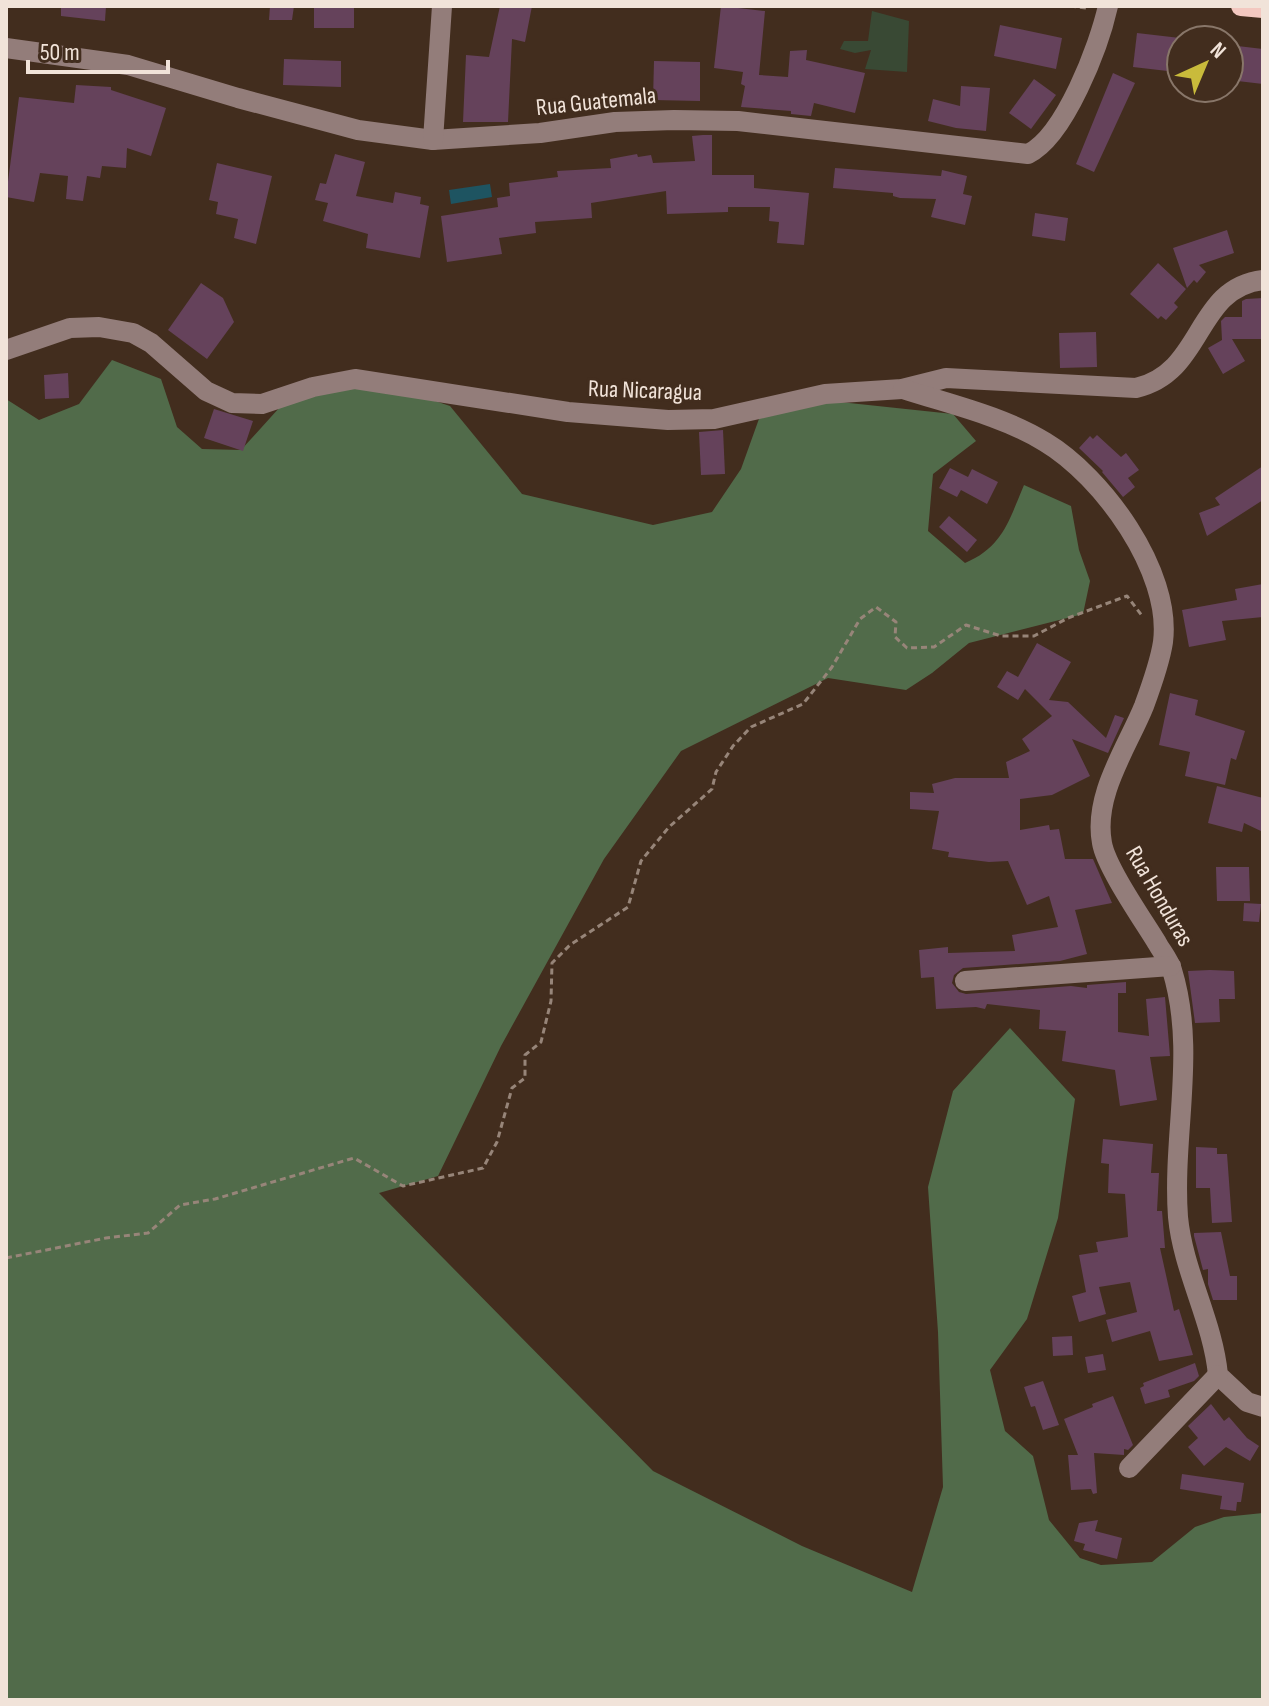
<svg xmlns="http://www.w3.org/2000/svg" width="1269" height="1706" viewBox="0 0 1269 1706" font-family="'Sofia Sans Condensed',sans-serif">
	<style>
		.green { fill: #394934 }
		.forest { fill: #516b4a }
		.water { fill: #1e5461 }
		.building { fill: #65425b }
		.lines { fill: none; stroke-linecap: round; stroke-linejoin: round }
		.path { stroke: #978579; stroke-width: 3; stroke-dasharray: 6 4; stroke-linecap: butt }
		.minor { stroke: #937d7a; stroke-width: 20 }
		.major { stroke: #f3c8c0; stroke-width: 20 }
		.labels { text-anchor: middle; stroke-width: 6; stroke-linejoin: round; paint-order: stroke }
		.street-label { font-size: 24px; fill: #f1e3d9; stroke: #422d1e }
	</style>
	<rect width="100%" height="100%" fill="#422d1e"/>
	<path class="green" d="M872 11 909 21 907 72 865 69 871 50 855 53 840 49 844 41H868Z"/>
	<path class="forest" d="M112 360 161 379 177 427 202 449 241 450 289 397 372 380 450 406 522 494 653 525 712 512 741 469 760 416 821 400 953 414 976 441 933 474 928 531 965 563C1003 547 1009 520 1024 485L1071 506 1079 550 1090 581 1083 614 969 643 932 673 906 690 828 678 681 751 604 859 501 1046 438 1176 379 1193 653 1471 802 1546 912 1592 943 1487 938 1332 928 1187 953 1091 1010 1028 1075 1099 1058 1218 1027 1319 990 1370 1005 1431 1033 1456 1049 1520 1080 1558 1101 1565 1152 1562 1195 1527 1224 1517 1263 1513V1700H6V399L39 420 79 404Z"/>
	<path class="water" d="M490 184 492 197 451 204 449 190Z"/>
	<g class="building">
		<path d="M61 6H106L105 21 61 16Z"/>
		<path d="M270 6H294L292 20H269Z"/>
		<path d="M500 6H532L525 42 512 39 508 122H463L466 55 489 57Z"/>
		<path d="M721 6 765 11 759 75 788 77 790 51 807 50 806 60 865 73 855 113 814 103 811 116 791 114V111L741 107 745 86 741 84 743 72 714 68Z"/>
		<rect x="314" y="8" width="40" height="20"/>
		<path d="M1000 25 1062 38 1056 69 994 56Z"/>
		<path d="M1137 33 1180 38 1176 72 1133 67Z"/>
		<path d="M1229 45 1263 49V84L1229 80Z"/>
		<path d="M284 59 341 61V87L283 85Z"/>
		<path d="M654 61 700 62V101L653 100Z"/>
		<path d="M1113 73 1135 83 1094 172 1076 164Z"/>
		<path d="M1034 79 1056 95 1031 129 1009 113Z"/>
		<path d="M76 85 111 87V90L166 108 151 156 127 148 126 168 102 166 100 178 87 176 83 201 66 199 68 176 40 173 34 202 6 197 19 97 74 103Z"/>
		<path d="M961 86 990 88 986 131 956 128 928 121 933 99 960 106Z"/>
		<path d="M703 135H712V175H754V188L809 193 804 245 777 243 779 222 769 221 770 207H728V212L667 214 666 191 591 203 592 218 535 222 536 233 499 238 502 254 447 262 441 216 498 207 497 198 510 196 509 183 558 177 557 171 611 168 610 159 637 154 638 157 651 155 653 163 695 161 692 136Z"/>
		<path d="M335 154 365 162 356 196 393 203 395 192 421 197 420 204 429 206 420 258 366 248 368 234 323 221 328 203 315 200 320 183 326 184Z"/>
		<path d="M217 163 272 176 256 244 234 238 238 219 216 214 218 202 209 200Z"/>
		<path d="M835 168 941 176 942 170 967 176 963 194 972 196 965 225 931 217 936 199 900 198 893 196V193L833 188Z"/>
		<path d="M1035 213 1068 218 1065 241 1032 236Z"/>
		<path d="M1227 230 1234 253 1199 265 1206 272 1197 283 1194 280 1187 288 1173 248Z"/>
		<path d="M1158 263 1186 289 1174 303 1178 307 1166 320 1161 316 1158 319 1130 294Z"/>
		<path d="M201 283 223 298 234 322 207 359 168 330Z"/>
		<path d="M1263 298V339H1232L1245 361 1223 374 1208 348 1222 340 1221 321 1225 317H1242V301L1246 299Z"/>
		<path d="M1096 332 1097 367 1060 368 1059 333Z"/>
		<path d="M68 373 69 398 45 399 44 375Z"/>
		<path d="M214 409 253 421 243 451 204 438Z"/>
		<path d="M723 430 725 474 701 475 699 432Z"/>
		<path d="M1097 435 1121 457 1126 453 1139 470 1128 478 1135 487 1123 497 1102 472 1103 471 1079 448 1090 436 1093 439Z"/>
		<path d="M1263 466V500L1207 536 1199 513 1220 505 1215 498Z"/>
		<path d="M950 468 968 477 972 469 998 482 987 504 961 490 957 497 939 488Z"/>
		<path d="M949 516 977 540 967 552 939 527Z"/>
		<path d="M1263 584V617L1222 621 1226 640 1189 647 1182 610 1237 600 1235 589Z"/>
		<path d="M1037 643 1071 662 1049 700 1068 702 1106 738 1115 715 1124 718 1108 753 1072 739 1090 776 1052 795 1020 799V830L1049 825 1050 830 1059 829 1065 859H1093L1112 903 1075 910 1087 954 1060 961 963 968 954 975 952 983 959 992 966 994 1071 986 1087 988V985L1126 982V993H1118V1032L1149 1036 1146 999 1165 997 1170 1056 1150 1057 1157 1100 1120 1106 1115 1070 1062 1061 1066 1031 1039 1029 1040 1010 987 1004 985 1009 976 1007 936 1009 934 977 921 978 919 950 948 947V953L1015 951 1012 935 1058 927 1049 896 1027 905 1008 861 989 862 948 857 949 852 932 849 939 811 910 809V792L934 793 932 784 955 778H1009L1006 762 1030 751 1022 739 1052 716 1025 689 1018 700 997 687 1007 671 1018 677Z"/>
		<path d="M1170 693 1198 700 1195 715 1245 731 1236 760 1231 758 1225 785 1185 776 1190 752 1159 745Z"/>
		<path d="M1217 786 1263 798V832L1244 823 1242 832 1208 823Z"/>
		<path d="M1216 867H1249L1250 901H1217Z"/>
		<path d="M1244 903 1261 904 1259 922 1243 921Z"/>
		<path d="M1210 970 1234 971 1235 999H1219L1220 1022 1195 1023 1188 971Z"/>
		<path d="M1103 1139 1153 1144 1151 1173H1159L1157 1211H1162L1165 1248H1160L1174 1311 1179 1309 1193 1355 1159 1361 1150 1331 1112 1342 1106 1320 1137 1312 1130 1282 1099 1287 1106 1314 1079 1322 1072 1296 1086 1292 1079 1255 1098 1252 1096 1242 1128 1237 1125 1194 1108 1193 1109 1164 1101 1163Z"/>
		<path d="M1196 1147 1217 1148V1154H1227L1232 1222 1212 1223 1210 1188H1196Z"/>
		<path d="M1221 1232 1230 1276H1237V1300H1213L1208 1284V1269L1203 1270 1194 1236V1233Z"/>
		<path d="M1072 1336 1073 1355 1053 1356 1052 1337Z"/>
		<path d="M1103 1354 1106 1370 1088 1373 1085 1357Z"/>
		<path d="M1195 1363 1199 1376 1194 1381 1168 1390 1170 1397 1145 1404 1140 1388 1144 1386 1143 1383Z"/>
		<path d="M1043 1381 1059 1425 1043 1430 1035 1406 1031 1407 1024 1387Z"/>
		<path d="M1113 1396 1133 1445 1128 1450 1124 1449V1455L1094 1453 1097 1493 1093 1494 1091 1489 1071 1490 1068 1455H1078L1064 1419 1093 1407 1092 1404Z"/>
		<path d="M1211 1404 1224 1421 1229 1417 1247 1438 1259 1446 1250 1461 1226 1447 1204 1466 1188 1447 1198 1438 1188 1426Z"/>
		<path d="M1182 1474 1244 1483 1241 1502H1237L1236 1511 1220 1509 1222 1496 1180 1489Z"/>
		<path d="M1098 1520 1095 1531 1122 1538 1117 1559 1083 1550 1085 1544 1074 1541 1079 1523Z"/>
	</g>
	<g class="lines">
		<g class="path">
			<path d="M1070 6 1086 8"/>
			<path d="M6 1258 106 1238 148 1233 180 1205 215 1199 354 1158 403 1186 483 1168 497 1142 512 1088 525 1078V1055L541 1042 551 1001 552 963 570 945 628 907 641 861 669 827 712 789 716 772 733 746 751 727 803 704 832 667 860 619 876 607 896 622 895 637 907 648 934 647 966 625 1001 636H1034L1068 618 1127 596 1143 617"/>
		</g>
		<g class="minor">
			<path d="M6 48 128 65 238 98 358 130 433 140 540 133 615 122 674 120 738 121 1028 154C1065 136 1099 46 1108 6"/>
			<path d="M433 140 442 6"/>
			<path d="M6 350 70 328 99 327 133 333 151 343 206 391 232 403 262 404 313 387 355 379 568 412 668 420 714 419 825 394 902 389 946 378 1136 388C1205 372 1194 288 1263 280"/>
			<path d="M903 389C949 404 1003 416 1045 442 1102 476 1172 571 1163 642 1160 662 1151 687 1144 706 1127 748 1093 795 1102 843 1106 867 1143 920 1157 943 1162 952 1169 960 1172 970 1197 1051 1172 1134 1178 1217 1183 1271 1213 1321 1218 1375L1247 1402 1263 1407"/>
			<path d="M965 981 1171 966"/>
			<path d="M1129 1468 1218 1375"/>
		</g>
		<path class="major" d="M1241 6 1263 8"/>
	</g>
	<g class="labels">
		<g class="street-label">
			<text transform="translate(596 101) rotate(-6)" y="8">Rua Guatemala</text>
			<text transform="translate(645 390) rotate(2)" y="8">Rua Nicaragua</text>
			<text transform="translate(1160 896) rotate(60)" y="8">Rua Honduras</text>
		</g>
	</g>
	<rect width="1269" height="1706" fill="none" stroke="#f1e3d9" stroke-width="16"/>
	<g transform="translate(1205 64) rotate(44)"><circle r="38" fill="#422d1e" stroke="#887669" stroke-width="2"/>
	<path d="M0-6L14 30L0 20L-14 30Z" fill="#c9bb3b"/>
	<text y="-12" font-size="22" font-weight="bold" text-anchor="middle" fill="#f1e3d9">N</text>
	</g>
	<path d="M28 60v12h140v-12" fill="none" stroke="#f1e3d9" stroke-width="4"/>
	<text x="40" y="60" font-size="24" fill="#f1e3d9" stroke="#422d1e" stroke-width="6" paint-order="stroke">50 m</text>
</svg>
